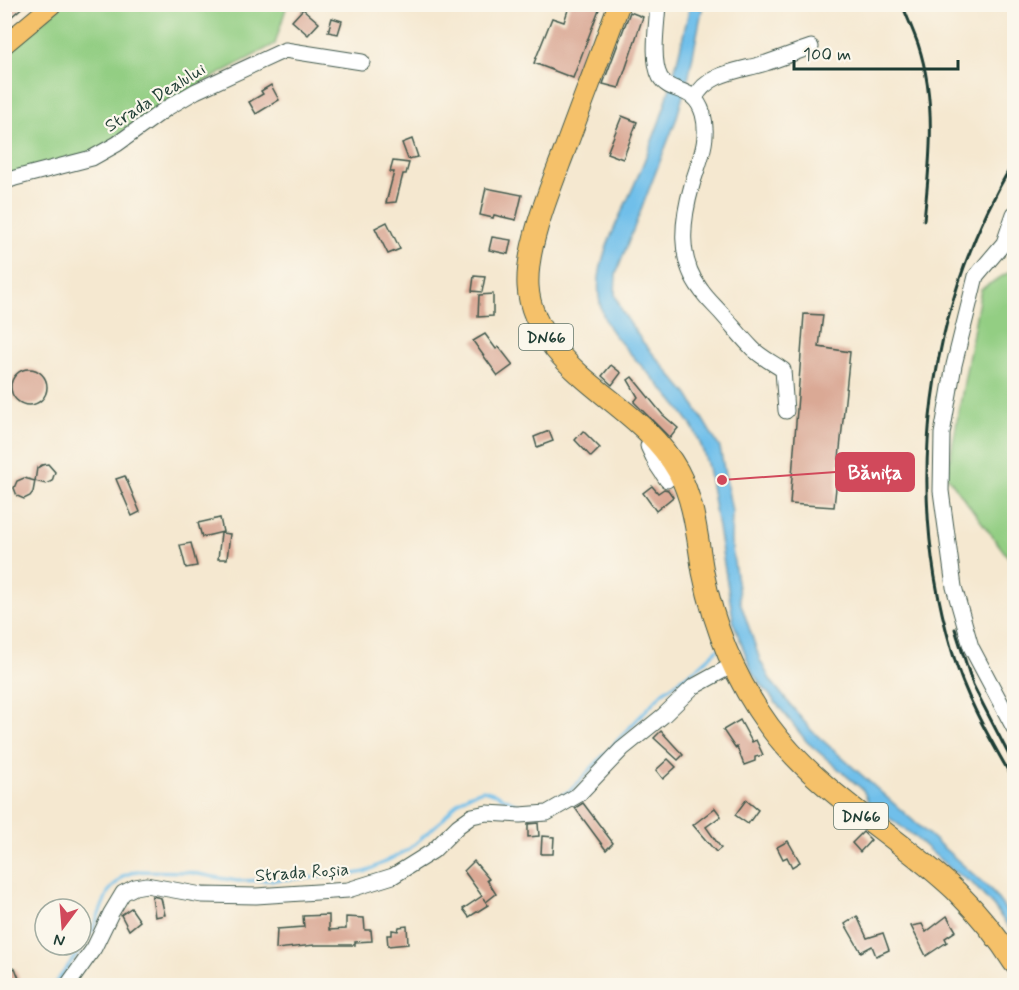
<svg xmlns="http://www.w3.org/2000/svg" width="1019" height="990" viewBox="0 0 1019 990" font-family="Mynerve,sans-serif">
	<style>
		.green { fill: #93ce83; stroke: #59865c; stroke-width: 1.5 }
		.water { fill: #6fbfea; stroke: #477e8f; stroke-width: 1.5 }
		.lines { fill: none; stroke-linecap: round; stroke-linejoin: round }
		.stream { stroke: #6fbfea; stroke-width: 3 }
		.building { fill: #daa995 }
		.minor-casing { stroke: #3f574b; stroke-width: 17 }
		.major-casing { stroke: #3f574b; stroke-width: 20 }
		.highway-casing { stroke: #3f574b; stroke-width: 23 }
		.minor { stroke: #fff; stroke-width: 15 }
		.major { stroke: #f5c16b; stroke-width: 18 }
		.highway { stroke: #f5c16b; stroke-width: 21 }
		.rail { stroke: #1f3d34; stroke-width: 3 }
		.labels { text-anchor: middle; stroke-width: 4.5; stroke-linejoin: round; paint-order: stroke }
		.shield { fill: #fbf7ec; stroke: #61756b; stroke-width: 1.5 }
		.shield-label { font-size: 16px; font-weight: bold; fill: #1f3d34 }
		.street-label { font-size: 18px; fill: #1f3d34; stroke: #fbf7ec }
		.leader { fill: none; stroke: #d1495b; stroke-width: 2 }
		.callout-dot { fill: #d1495b; stroke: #fbf7ec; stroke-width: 2 }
		.callout { fill: #d1495b; stroke: #d1495b; stroke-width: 2 }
		.callout-label { font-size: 20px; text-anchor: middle; font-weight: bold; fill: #fff }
	</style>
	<rect width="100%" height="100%" fill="#fbf7ec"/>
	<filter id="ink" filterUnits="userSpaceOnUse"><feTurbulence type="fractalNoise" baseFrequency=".0167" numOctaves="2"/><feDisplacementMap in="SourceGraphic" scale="12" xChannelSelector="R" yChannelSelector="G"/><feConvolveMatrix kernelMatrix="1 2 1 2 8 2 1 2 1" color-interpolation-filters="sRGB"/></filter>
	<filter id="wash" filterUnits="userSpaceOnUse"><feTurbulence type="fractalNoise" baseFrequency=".008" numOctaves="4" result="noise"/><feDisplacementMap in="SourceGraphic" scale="24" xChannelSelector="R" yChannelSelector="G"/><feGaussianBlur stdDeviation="1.35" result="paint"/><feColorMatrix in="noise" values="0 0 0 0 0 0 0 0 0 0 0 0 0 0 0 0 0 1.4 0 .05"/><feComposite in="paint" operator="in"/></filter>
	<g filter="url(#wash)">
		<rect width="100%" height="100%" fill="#f5e8d0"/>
		<g class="green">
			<path d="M62 5H287L275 44 147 113 103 150 5 177 4 53Z"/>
			<path d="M1014 269V565L947 476 981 289Z"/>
		</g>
		<path class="water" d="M690 5H703L689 75 676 120 616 274 615 295 623 313 642 341 688 395 720 448 732 512 731 542 740 601 760 660 771 681 811 730 991 890 1014 921V935L994 907 972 883 953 871 910 833 869 803 863 790 807 742 753 674 734 624 708 467C704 453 700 440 693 428 678 404 656 382 637 361 627 349 613 337 606 322 585 278 613 231 631 192 642 168 651 144 660 120 673 82 682 43 690 5Z"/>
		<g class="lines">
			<path class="stream" d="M50 986 56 982 83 946 93 929 108 892 123 876 136 871 187 872 237 881 272 880 342 876 365 872 408 850 442 820 456 804 468 795 483 790 496 794 523 807 543 805 571 790 663 692 697 668 718 649"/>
		</g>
		<g id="blocks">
			<g class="building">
				<path d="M4 4H26L4 23Z"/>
				<path d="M570 4H601L573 78 534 63 552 18 564 22Z"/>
				<path d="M303 9 319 23 308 35 292 21Z"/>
				<path d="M630 12 643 17 619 88 603 84Z"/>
				<path d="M332 18 342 21 338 34 328 32Z"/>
				<path d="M271 85 279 100 256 114 249 102 263 94 261 91Z"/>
				<path d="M622 116 637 122 623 159 607 153Z"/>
				<path d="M412 139 418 157 408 159 402 143Z"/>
				<path d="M393 161 409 163 406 174H403L396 202 386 203 394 172H390Z"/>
				<path d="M486 188 522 195 516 220 494 215 493 218 480 215Z"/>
				<path d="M387 222 400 249 388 254 375 228Z"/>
				<path d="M492 237 511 240 508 254 489 250Z"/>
				<path d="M474 276 485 277 482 292 472 291Z"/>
				<path d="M493 294V316L478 317 479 295Z"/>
				<path d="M804 314 823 315 819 347 850 352 834 507 790 504Z"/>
				<path d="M485 334 496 349 499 347 513 365 498 376 473 341Z"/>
				<path d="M611 365 621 373 612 385 602 376Z"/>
				<circle cx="29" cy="387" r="18"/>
				<path d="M632 377 663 415 678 428 670 438 634 402 638 397 628 380Z"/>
				<path d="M549 431 553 441 537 447 534 437Z"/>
				<path d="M583 431 600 448 591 457 575 440Z"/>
				<path d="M48 464 55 472 52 481 46 484 35 481 33 492 30 496 24 499 17 496 14 488 17 481 24 478 35 481 37 468 42 465Z"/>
				<path d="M125 476 140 512 132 516 116 479Z"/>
				<path d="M652 486 658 493 664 489 668 490 673 497 656 511 643 493Z"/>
				<path d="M220 518 223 532 202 537 198 523Z"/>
				<path d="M221 533 230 534 227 559H218Z"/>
				<path d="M191 543 197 566 186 568 180 545Z"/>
				<path d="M740 720 752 742 756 740 763 755 755 757V761L744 765 737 747 735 748 723 730Z"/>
				<path d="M661 731 683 755 678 760 654 738Z"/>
				<path d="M668 759 676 767 663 779 656 770Z"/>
				<path d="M746 800 758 810 748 824 735 815Z"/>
				<path d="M583 803 613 843 606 850 575 808Z"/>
				<path d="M715 808 721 816 706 827 721 848 716 852 693 825Z"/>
				<path d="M538 823 539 836 528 837V824Z"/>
				<path d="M863 832 871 840 860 852 852 843Z"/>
				<path d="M542 836 554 837 553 854H541Z"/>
				<path d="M788 841 800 862 792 867 787 857 783 859 777 847Z"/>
				<path d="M474 861 489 879 487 880 496 894 486 902 483 898 488 905 469 917 463 909 482 896 464 871Z"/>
				<path d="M152 896 161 898 165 915 155 917Z"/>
				<path d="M131 908 140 921 129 930 121 915Z"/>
				<path d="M329 915V930L346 929V917L364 918 365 930H371L372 941 355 942V945H315L276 949 277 929 304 927 303 916Z"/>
				<path d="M857 916 867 938 883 933 889 950 876 956 872 946 861 952 845 924Z"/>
				<path d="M947 916 956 931 945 938 947 942 926 956 911 926 922 924 926 932Z"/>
				<path d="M407 926 408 944 388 946 387 935H392V930L398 931 399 927Z"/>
				<path d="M15 968 22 986H8L4 973Z"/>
			</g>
		</g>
	</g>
	<g filter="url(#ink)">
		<use href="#blocks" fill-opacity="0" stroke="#3f574b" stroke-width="1.5"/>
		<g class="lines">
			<defs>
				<g id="minor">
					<path d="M658 4C657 24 651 60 660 77 670 95 694 84 703 114 710 140 699 161 692 185 682 220 677 259 701 290 707 299 715 306 722 314 732 325 742 338 753 349 761 357 773 363 783 370L786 411"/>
					<path d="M695 98C708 72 740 71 766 63 781 58 796 52 811 47"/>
					<path d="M4 182 15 178 92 158 117 144 167 108 196 91 285 50 362 62"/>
					<path d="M1014 214 1004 243 976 276 954 365 942 434 941 491 954 587 971 647 1014 728"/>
					<path d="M652 436 648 446 657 465 667 480"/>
					<path d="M67 986 94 948 111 913 123 893 135 887 146 885 202 895 256 896 348 890 393 876 433 851 458 826 472 816 487 813 520 815 547 813 578 795 622 749 664 715 693 687 733 665"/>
				</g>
				<path id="major" d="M4 45 53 4"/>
				<path id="highway" d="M619 4C601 54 582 103 564 152 550 189 526 246 528 286 529 309 541 331 555 349 592 394 649 419 678 471 695 503 697 538 703 572 714 627 736 681 769 726 820 795 895 833 956 891 978 913 998 937 1014 963"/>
			</defs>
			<use href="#minor" class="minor-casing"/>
			<use href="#major" class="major-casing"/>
			<use href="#highway" class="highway-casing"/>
			<use href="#minor" class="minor"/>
			<use href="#major" class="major"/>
			<use href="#highway" class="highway"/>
			<g class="rail">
				<path d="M902 4C907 17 913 30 918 44 937 101 930 162 924 220"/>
				<path d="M1014 161C927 309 903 486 952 651 965 697 990 739 1014 781"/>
				<path d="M955 629 973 685 1012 761"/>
			</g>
		</g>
	</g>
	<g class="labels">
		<g class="shield">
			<rect x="519" y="324" width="54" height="26" rx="4.5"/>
			<rect x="834" y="803" width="54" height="26" rx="4.5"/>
		</g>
		<g class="shield-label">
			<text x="546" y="343">DN66</text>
			<text x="861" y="822">DN66</text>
		</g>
		<g class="street-label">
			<text transform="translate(155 97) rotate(-32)" y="6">Strada Dealului</text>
			<text transform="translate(302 872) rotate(-4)" y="6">Strada Roșia</text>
		</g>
	</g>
	<path class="leader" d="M722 480L836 472"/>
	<circle class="callout-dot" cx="722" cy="480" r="6"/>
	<rect class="callout" x="836" y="453" width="78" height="38" rx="6"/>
	<g class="callout-label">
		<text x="875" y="479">Bănița</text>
	</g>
	<rect width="1019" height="990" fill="none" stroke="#fbf7ec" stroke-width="24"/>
	<g transform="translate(63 927) rotate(196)"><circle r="28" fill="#fbf7ec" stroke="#a3ada2" stroke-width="1.5"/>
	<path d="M0-4.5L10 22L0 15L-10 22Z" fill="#d1495b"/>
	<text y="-9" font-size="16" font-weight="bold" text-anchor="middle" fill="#1f3d34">N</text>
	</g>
	<path d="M794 60v9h164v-9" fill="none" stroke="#1f3d34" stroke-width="3"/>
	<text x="803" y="60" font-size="18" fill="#1f3d34" stroke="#fbf7ec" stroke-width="4.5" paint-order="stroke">100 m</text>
</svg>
